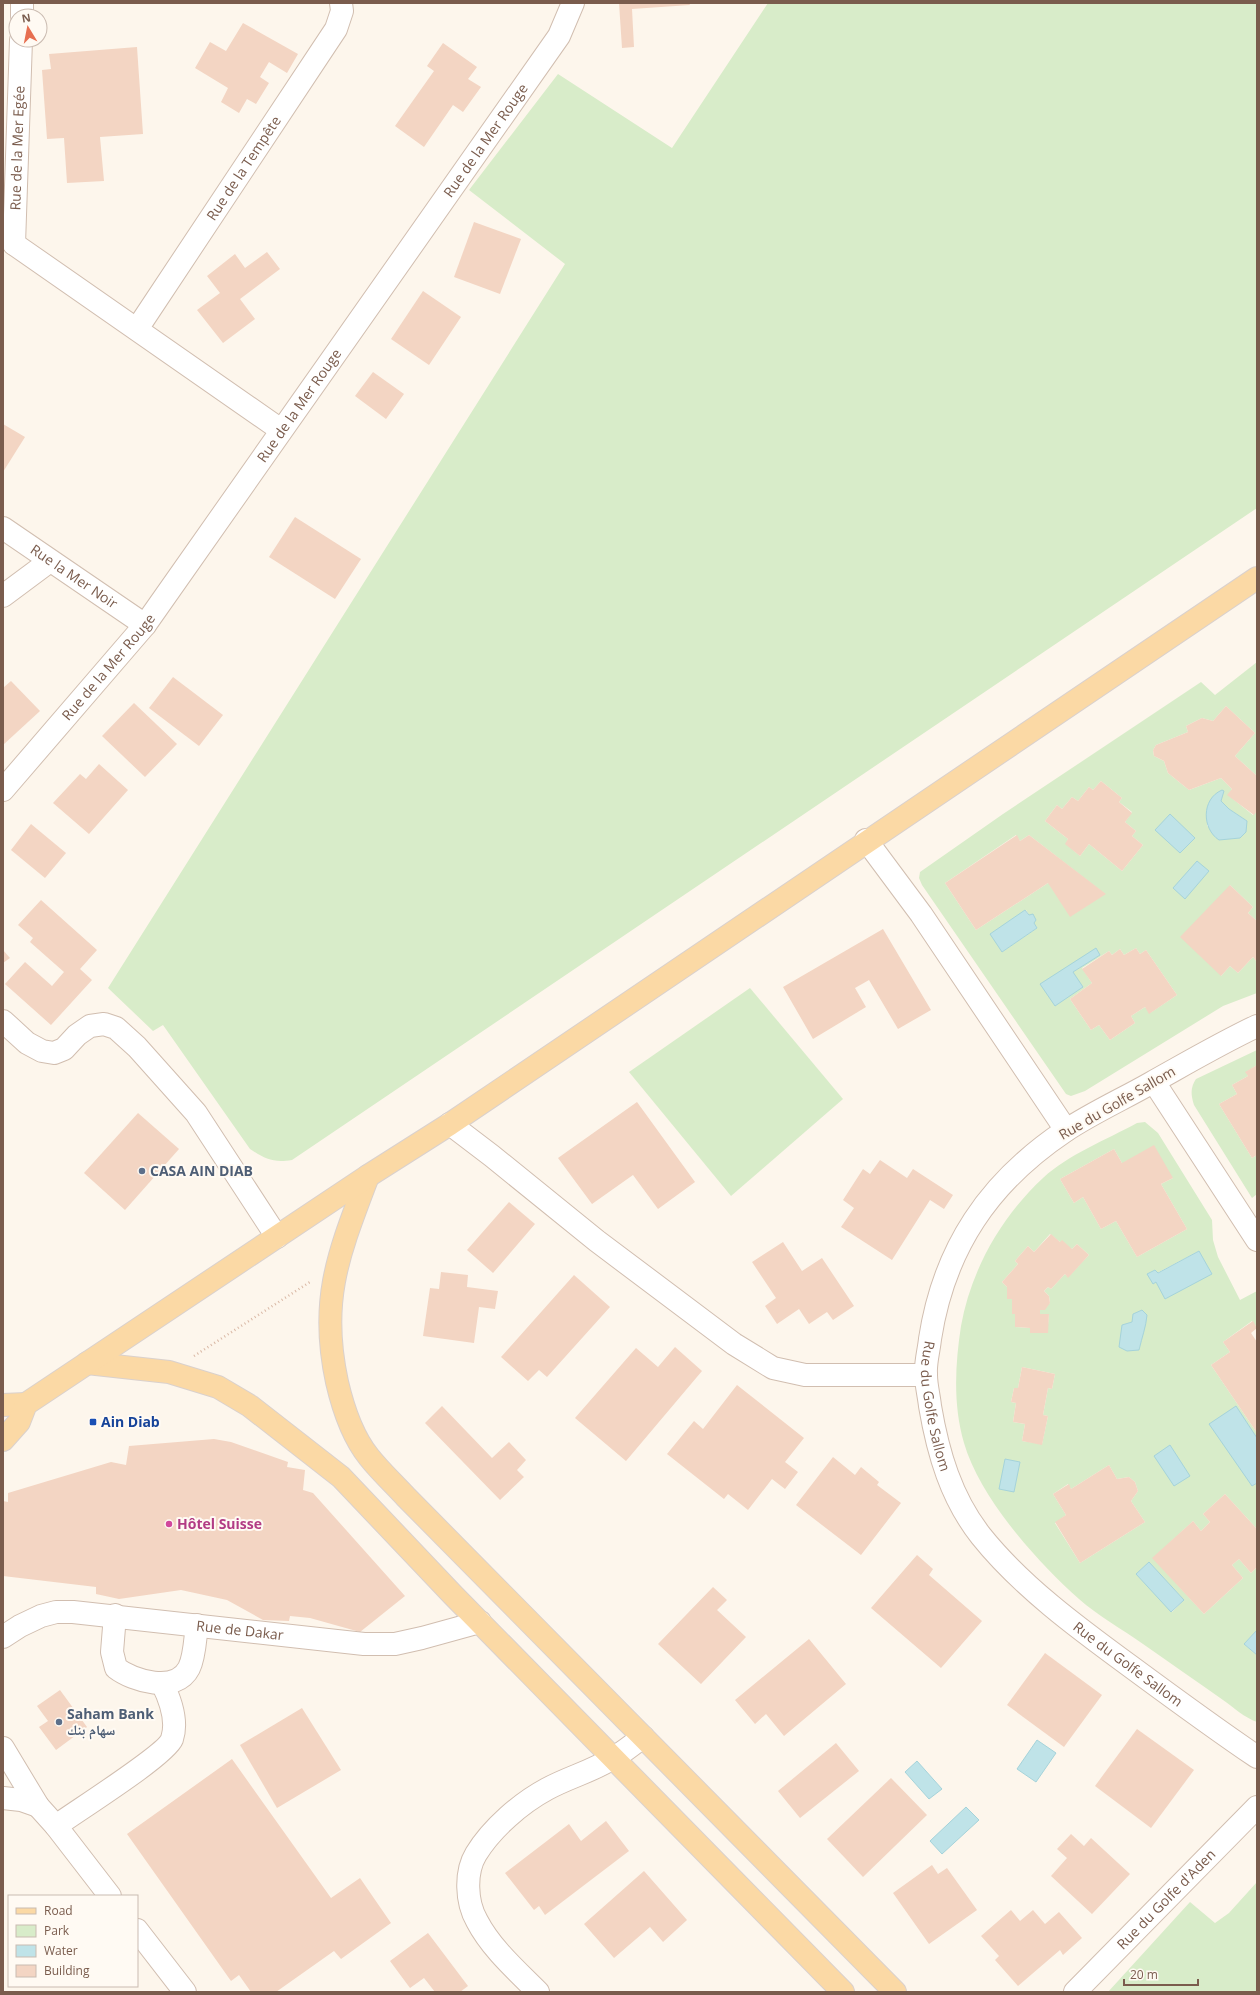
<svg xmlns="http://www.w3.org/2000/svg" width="1260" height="1995" viewBox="0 0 1260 1995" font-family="'Open Sans','Noto Naskh Arabic',sans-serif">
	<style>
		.green { fill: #d8ecc9; fill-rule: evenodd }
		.water { fill: #bfe3e8; stroke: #a5d3da }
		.building { fill: #f3d5c3 }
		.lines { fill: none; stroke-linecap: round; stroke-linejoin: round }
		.minor-casing { stroke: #d1beb0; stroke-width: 24 }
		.major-casing { stroke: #dad1cd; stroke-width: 24 }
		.path { stroke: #d9b8a5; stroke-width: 2.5; stroke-dasharray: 1 3; stroke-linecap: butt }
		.minor { stroke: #fff; stroke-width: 22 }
		.major { stroke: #fbd9a5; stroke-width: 22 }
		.service-dot { fill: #5c6f8a; stroke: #fffaf3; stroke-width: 1.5 }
		.transit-dot { fill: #1a4fb4; stroke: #fffaf3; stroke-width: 1.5 }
		.hotel-dot { fill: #d1479c; stroke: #fffaf3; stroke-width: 1.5 }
		.labels { text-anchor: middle; stroke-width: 4; stroke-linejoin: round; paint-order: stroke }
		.street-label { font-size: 14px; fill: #7a5c4d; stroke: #fffaf3 }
		.service-label { font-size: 14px; font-weight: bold; fill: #4e5e75; stroke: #fffaf3; text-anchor: start }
		.transit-label { font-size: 14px; font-weight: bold; fill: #164399; stroke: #fffaf3; text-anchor: start }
		.hotel-label { font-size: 14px; font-weight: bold; fill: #b23c85; stroke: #fffaf3; text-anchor: start }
	</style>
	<rect width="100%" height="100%" fill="#fdf6ec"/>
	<g class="green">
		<path d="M768 3H1257V508L292 1160C273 1163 265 1159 250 1149L163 1025 153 1031 108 988 565 264 469 190 558 74 672 148Z"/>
		<path d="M1257 662V776L1235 756 1255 733 1226 706 1213 721 1202 718 1186 726 1188 732 1156 745 1153 750 1154 756 1164 761 1168 773 1189 790 1221 778 1232 789 1228 795 1253 815 1257 811V861L1256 863 1257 865V921L1248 913 1253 907 1230 885 1221 976 1230 966 1238 973 1253 957 1257 962V993L1223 1006 1085 1091 1071 1096 1066 1094 922 885 919 878 920 872 1003 814 1201 682 1215 695ZM1101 781 1122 798 1119 802 1132 812 1125 822 1136 831 1132 836 1143 845 1122 871 1089 844 1080 856 1066 844 1068 839 1045 821 1057 805 1062 809 1072 797 1078 801 1089 787 1093 790ZM1222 797 1221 801 1229 809 1247 821 1240 838 1207 826V810ZM1016 835 1020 841 1029 835 1105 894 1048 883 976 930 945 883ZM1026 910 1037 928 1002 952ZM1136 948 1140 954 1146 950 1177 995 1150 1013 1145 1007 1131 1016 1135 1023 1110 1040 1099 1025 1091 1030 1070 999 1092 983 1082 968 1109 951 1112 955 1120 949 1124 955ZM1096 949 1100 955 1073 972Z"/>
		<path d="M750 988 843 1099 731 1196 629 1072Z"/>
		<path d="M1257 1050V1065L1246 1072 1248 1076 1232 1085 1237 1094 1219 1104 1252 1158 1257 1155V1194L1252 1198 1194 1105C1191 1095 1190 1088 1196 1079Z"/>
		<path d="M1145 1122 1158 1133 1212 1220 1213 1240 1218 1257 1240 1300 1257 1291V1328L1252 1321 1223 1342 1230 1352 1211 1365 1257 1433V1438L1236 1406 1252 1486 1257 1483V1529L1225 1494 1203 1514 1210 1522 1201 1531 1193 1521 1153 1558 1204 1614 1243 1578 1232 1565 1239 1559 1251 1573 1257 1567V1630L1244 1644 1257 1655V1722C1245 1718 1233 1707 1223 1700 1196 1681 1169 1662 1143 1644 1122 1629 1098 1616 1079 1599 1037 1562 980 1498 964 1443 953 1405 955 1365 961 1326 971 1270 1001 1217 1043 1178 1069 1154 1106 1140 1137 1123ZM1114 1149 1122 1163 1173 1178 1161 1184 1187 1229 1137 1257 1116 1221 1101 1229 1083 1197 1074 1203 1060 1179ZM1050 1234 1060 1242 1072 1249 1077 1244 1089 1255 1068 1277 1065 1274 1051 1289 1048 1287 1044 1291 1049 1296 1050 1303 1040 1310V1314L1049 1315 1047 1333H1030V1328L1015 1327V1314H1012V1299H1007V1287L1002 1282 1018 1264 1015 1261 1028 1246 1034 1252ZM1199 1251 1166 1299 1156 1282 1157 1273ZM1132 1322 1143 1331 1139 1350 1122 1325ZM1022 1367 1055 1374 1052 1389 1048 1388 1043 1415 1048 1416 1042 1444 1022 1441 1025 1424 1013 1422 1016 1403 1011 1402 1014 1388H1018ZM1109 1465 1117 1479 1129 1477 1135 1482 1138 1491 1131 1501 1145 1522 1080 1563 1055 1523 1066 1515 1053 1494 1068 1484 1071 1489ZM1149 1562 1184 1600 1172 1612 1136 1574Z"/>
		<path d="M1257 1882V1992H1108L1190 1902 1215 1923 1229 1913Z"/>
	</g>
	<g class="water">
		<path d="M1222 790 1224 791 1221 801 1229 809 1247 821 1246 832 1240 838 1219 840C1202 829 1201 799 1222 790Z"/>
		<path d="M1170 814 1195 838 1180 853 1155 830Z"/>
		<path d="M1197 861 1209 871 1185 899 1173 888Z"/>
		<path d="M1025 910 1029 915 1033 914 1036 920 1034 923 1037 928 1002 952 990 934Z"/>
		<path d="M1096 948 1100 955 1073 972 1083 987 1055 1006 1040 984Z"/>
		<path d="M1199 1251 1212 1274 1165 1299 1156 1282 1153 1284 1147 1274 1155 1270 1158 1273Z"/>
		<path d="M1142 1310 1147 1315C1146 1327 1142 1337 1139 1350L1127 1351 1119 1347 1122 1325 1132 1322 1133 1314Z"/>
		<path d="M1236 1406 1257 1438V1483L1252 1486 1209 1424Z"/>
		<path d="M1170 1445 1190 1476 1174 1486 1154 1456Z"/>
		<path d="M1005 1459 1020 1462 1014 1492 999 1489Z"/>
		<path d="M1149 1562 1184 1600 1171 1612 1136 1574Z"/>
		<path d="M1257 1630V1655L1244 1644Z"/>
		<path d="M1037 1740 1056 1753 1036 1782 1017 1769Z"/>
		<path d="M917 1761 942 1789 929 1799 905 1772Z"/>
		<path d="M966 1807 979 1820 942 1854 930 1841Z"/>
	</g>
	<g class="building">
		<path d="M619 3H689L690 5 632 9 634 47 622 48Z"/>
		<path d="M243 23 298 54 287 73 269 62 260 77 269 83 256 104 247 99 239 113 221 102 228 88 195 68 210 42 226 51Z"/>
		<path d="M443 43 477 67 468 79 481 87 463 112 453 105 424 147 395 126 434 71 427 66Z"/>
		<path d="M137 47 143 134 100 137 104 181 67 183 64 138 47 139 42 70 51 69 49 54Z"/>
		<path d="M474 222 521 239 500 294 454 277Z"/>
		<path d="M267 252 280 269 240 299 255 319 223 343 197 310 220 293 207 276 235 254 245 268Z"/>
		<path d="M423 291 461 317 429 365 391 339Z"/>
		<path d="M373 372 404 394 386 419 355 396Z"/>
		<path d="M3 424 25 437 3 472Z"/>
		<path d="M295 517 361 559 335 599 269 557Z"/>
		<path d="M173 677 223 715 199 746 149 708Z"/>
		<path d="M11 681 40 711 3 745V688Z"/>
		<path d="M134 703 177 744 145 777 102 736Z"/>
		<path d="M1226 706 1255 733 1235 756 1257 776V811L1254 815 1227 795 1232 789 1221 778 1189 790 1168 773 1164 761 1154 756 1153 750 1156 745 1188 732 1186 726 1202 718 1213 721Z"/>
		<path d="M99 764 128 790 89 834 53 803 80 774 86 779Z"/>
		<path d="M1101 781 1122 798 1119 802 1132 813 1125 822 1136 831 1132 836 1143 845 1122 871 1089 844 1080 856 1065 844 1068 839 1045 821 1057 805 1062 809 1072 797 1078 801 1089 787 1093 790Z"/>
		<path d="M31 824 66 853 45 878 11 850Z"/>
		<path d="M1017 835 1020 841 1029 835 1106 894 1070 917 1048 883 976 930 945 883Z"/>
		<path d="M1230 885 1253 907 1248 913 1257 921V962L1253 957 1238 973 1230 966 1221 976 1180 937Z"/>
		<path d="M41 900 97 950 80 969 92 980 51 1025 5 984 25 962 52 986 64 972 30 942 33 938 18 925Z"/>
		<path d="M883 929 931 1010 898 1029 869 980 855 988 866 1007 813 1039 783 987Z"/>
		<path d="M1136 948 1140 954 1146 950 1177 995 1149 1014 1145 1007 1131 1016 1135 1023 1110 1040 1099 1025 1091 1030 1070 999 1092 983 1082 969 1109 951 1112 955 1120 949 1124 955Z"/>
		<path d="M3 950 10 958 3 963Z"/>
		<path d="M1257 1065V1155L1252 1158 1219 1104 1237 1094 1232 1085 1248 1076 1245 1072Z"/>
		<path d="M637 1102 695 1182 658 1209 633 1175 592 1204 558 1158Z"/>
		<path d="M138 1113 179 1149 125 1210 84 1173Z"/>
		<path d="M1154 1145 1173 1178 1161 1184 1187 1229 1137 1257 1116 1221 1101 1229 1083 1197 1074 1203 1060 1179 1114 1149 1122 1163Z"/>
		<path d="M880 1160 907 1178 913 1169 953 1195 944 1209 930 1200 892 1260 841 1227 854 1208 843 1200 863 1169 870 1174Z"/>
		<path d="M509 1202 535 1224 493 1273 467 1250Z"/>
		<path d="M1051 1234 1060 1242 1062 1240 1072 1249 1077 1244 1089 1255 1068 1278 1065 1274 1051 1289 1048 1287 1044 1291 1049 1296 1050 1303 1045 1310H1040V1314H1049L1048 1333H1030V1328L1015 1327V1314H1012V1299H1007V1287L1002 1282 1018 1264 1015 1261 1028 1246 1034 1252Z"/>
		<path d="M783 1242 802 1271 822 1258 854 1306 833 1320 827 1312 809 1324 799 1309 777 1324 765 1306 776 1298 752 1262Z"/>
		<path d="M441 1272 468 1275 467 1287 498 1291 495 1309 479 1307 474 1343 423 1336 430 1288 439 1289Z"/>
		<path d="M574 1275 610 1307 547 1377 539 1370 528 1381 501 1357Z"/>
		<path d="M1253 1321 1257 1328 1251 1333 1257 1342V1433L1211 1365 1230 1352 1223 1342Z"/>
		<path d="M675 1347 702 1371 626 1461 575 1418 636 1348 658 1367Z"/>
		<path d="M1022 1367 1055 1374 1052 1389 1048 1388 1043 1415 1048 1416 1042 1445 1022 1441 1025 1424 1013 1422 1016 1403 1011 1402 1014 1388H1018Z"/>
		<path d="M737 1385 804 1438 785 1462 798 1472 785 1489 772 1479 748 1510 728 1494 724 1499 667 1454 694 1421 703 1429Z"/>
		<path d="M442 1406 492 1458 509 1442 526 1460 517 1470 524 1477 500 1500 425 1423Z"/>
		<path d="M214 1439 231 1442 288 1462 287 1467 305 1470 303 1490 313 1493 405 1596 360 1632 310 1618 290 1616 289 1621 263 1620 227 1600 181 1590 119 1599 96 1594V1587L3 1576V1501L8 1502V1493L111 1462 126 1465 129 1446Z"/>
		<path d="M833 1457 855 1475 861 1467 879 1482 877 1485 901 1503 861 1555 796 1505Z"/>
		<path d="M1109 1465 1117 1479 1129 1477 1135 1482 1138 1491 1131 1501 1145 1522 1080 1563 1055 1522 1066 1515 1053 1494 1069 1484 1071 1489Z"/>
		<path d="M1225 1494 1257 1529V1567L1251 1573 1239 1559 1232 1565 1243 1578 1204 1614 1152 1558 1193 1521 1201 1531 1210 1522 1203 1514Z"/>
		<path d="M917 1555 933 1569 929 1575 982 1621 941 1668 871 1608Z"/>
		<path d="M713 1587 727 1600 717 1610 746 1637 701 1684 658 1644Z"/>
		<path d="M809 1639 846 1684 784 1736 766 1714 755 1724 735 1700Z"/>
		<path d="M1045 1653 1102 1695 1064 1747 1007 1705Z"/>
		<path d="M60 1690 87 1727 56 1750 39 1727 48 1721 37 1706Z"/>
		<path d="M302 1708 341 1770 277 1808 240 1745Z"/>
		<path d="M1137 1729 1194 1770 1151 1828 1095 1786Z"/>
		<path d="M836 1743 859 1771 800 1818 778 1791Z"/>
		<path d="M232 1759 331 1898 360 1878 391 1923 341 1959 334 1951 276 1992H251L239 1975 231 1981 127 1834Z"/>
		<path d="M891 1778 927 1815 863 1877 827 1839Z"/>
		<path d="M606 1821 629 1851 545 1915 539 1906 534 1910 505 1873 569 1824 581 1841Z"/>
		<path d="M1071 1834 1084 1846 1091 1838 1130 1874 1092 1914 1051 1876 1067 1858 1057 1849Z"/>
		<path d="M932 1865 938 1874 947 1868 977 1910 929 1944 893 1893Z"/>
		<path d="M644 1871 687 1920 663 1942 650 1927 614 1958 584 1924Z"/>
		<path d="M1011 1910 1020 1921 1033 1910 1045 1924 1059 1912 1082 1938 1063 1955 1060 1950 1018 1986 995 1960 999 1956 981 1936Z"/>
		<path d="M428 1933 468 1986 460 1992H435L424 1978 410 1988 390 1961Z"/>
	</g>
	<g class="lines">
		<defs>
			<g id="minor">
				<path d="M22 16V3"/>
				<path d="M14 244 281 430"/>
				<path id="s1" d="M14 244 21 40"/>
				<path id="s2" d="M137 329 336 29 342 11 341 3"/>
				<path id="s3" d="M3 528 145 625"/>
				<path d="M3 596 50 561"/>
				<path id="s4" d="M3 790 145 625 559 36 573 3"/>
				<path d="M866 840 921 914 1066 1130"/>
				<path d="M3 1021 27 1043 42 1051 54 1053 64 1049 77 1035 90 1026 104 1024 116 1028 137 1047 196 1113 277 1237"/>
				<path id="s5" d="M1257 1026C1221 1043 1187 1063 1151 1083 1123 1099 1092 1113 1065 1131 989 1182 944 1248 930 1339 929 1350 925 1363 926 1375 926 1385 929 1396 930 1406 938 1453 951 1498 981 1536 1021 1586 1078 1628 1130 1666 1172 1697 1214 1728 1257 1757"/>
				<path d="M1154 1082 1257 1240"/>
				<path d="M450 1124 492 1156 597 1241 734 1344 773 1368 805 1375H926"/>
				<path d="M115 1615 112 1652 116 1668C133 1681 176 1694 189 1668 195 1656 195 1638 197 1625"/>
				<path id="s6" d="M3 1637 20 1626 41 1616 56 1612H73L364 1644H395L422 1638 480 1622"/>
				<path d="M3 1748 38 1806 56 1826 110 1896"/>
				<path d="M3 1798 21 1800 38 1806"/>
				<path d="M56 1826C75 1812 166 1755 172 1739 178 1721 170 1699 162 1683"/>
				<path d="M137 1930 185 1992"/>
				<path d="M538 1992C516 1970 491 1948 477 1921 466 1902 465 1872 476 1854 492 1828 521 1803 547 1789 569 1777 593 1771 613 1758 624 1752 633 1744 643 1737"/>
				<path id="s7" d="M1075 1992 1257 1807"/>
			</g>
			<g id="major">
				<path d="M368 1176C339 1253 319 1299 337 1382 343 1408 352 1436 369 1457 380 1471 394 1484 406 1497L895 1992"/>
				<path d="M87 1363 169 1372 218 1387 250 1406 341 1477 453 1595 843 1992"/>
				<path d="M3 1405 26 1404"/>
				<path d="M3 1440 19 1422 26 1404 368 1176 450 1124 1257 578"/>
			</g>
		</defs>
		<use href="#minor" class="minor-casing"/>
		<use href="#major" class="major-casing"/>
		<path class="path" d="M194 1356 310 1282"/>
		<use href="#minor" class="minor"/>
		<use href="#major" class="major"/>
	</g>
	<g class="service-dot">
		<circle cx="142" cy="1171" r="4"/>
		<circle cx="59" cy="1722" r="4"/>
	</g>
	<rect class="transit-dot" x="89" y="1418" width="8" height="8" rx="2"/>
	<circle class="hotel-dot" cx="169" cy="1524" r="4"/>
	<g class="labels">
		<g class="street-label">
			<text dy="5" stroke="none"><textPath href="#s4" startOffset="810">Rue de la Mer Rouge</textPath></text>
			<text dy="5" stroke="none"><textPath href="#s1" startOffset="96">Rue de la Mer Egée</textPath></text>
			<text dy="5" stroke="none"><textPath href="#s2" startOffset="193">Rue de la Tempête</textPath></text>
			<text dy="5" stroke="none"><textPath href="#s4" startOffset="486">Rue de la Mer Rouge</textPath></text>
			<text dy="5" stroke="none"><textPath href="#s3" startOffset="86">Rue la Mer Noir</textPath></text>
			<text dy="5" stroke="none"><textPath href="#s4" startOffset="162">Rue de la Mer Rouge</textPath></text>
			<text transform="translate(1117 1103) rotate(-30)" y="5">Rue du Golfe Sallom</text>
			<text dy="5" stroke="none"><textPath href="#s5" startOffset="543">Rue du Golfe Sallom</textPath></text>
			<text dy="5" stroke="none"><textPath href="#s6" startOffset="244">Rue de Dakar</textPath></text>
			<text dy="5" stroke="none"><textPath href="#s5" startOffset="879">Rue du Golfe Sallom</textPath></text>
			<text dy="5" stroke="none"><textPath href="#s7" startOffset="130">Rue du Golfe d'Aden</textPath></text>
		</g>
		<g class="service-label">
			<text x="150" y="1176">CASA AIN DIAB</text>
			<text x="67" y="1719">Saham Bank<tspan x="67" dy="16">سهام بنك</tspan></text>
		</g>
		<g class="transit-label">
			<text x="101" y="1427">Ain Diab</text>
		</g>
		<g class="hotel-label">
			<text x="177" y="1529">Hôtel Suisse</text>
		</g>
	</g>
	<rect width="1260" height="1995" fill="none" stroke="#7a5c4d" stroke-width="8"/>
	<rect x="8" y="1895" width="130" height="92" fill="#fffaf3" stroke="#cabbb1"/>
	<rect x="16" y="1908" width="20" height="6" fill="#fbd9a5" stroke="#cabbb1"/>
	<text x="44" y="1915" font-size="12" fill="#7a5c4d">Road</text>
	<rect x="16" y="1925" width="20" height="12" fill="#d8ecc9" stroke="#cabbb1"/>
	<text x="44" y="1935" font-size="12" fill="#7a5c4d">Park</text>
	<rect x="16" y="1945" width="20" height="12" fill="#bfe3e8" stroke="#cabbb1"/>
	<text x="44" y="1955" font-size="12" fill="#7a5c4d">Water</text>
	<rect x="16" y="1965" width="20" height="12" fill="#f3d5c3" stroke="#cabbb1"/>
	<text x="44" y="1975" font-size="12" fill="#7a5c4d">Building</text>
	<g transform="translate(28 28) rotate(350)"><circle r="19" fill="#fffaf3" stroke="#cabbb1"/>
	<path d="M0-3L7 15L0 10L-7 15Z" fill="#e76f51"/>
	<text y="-6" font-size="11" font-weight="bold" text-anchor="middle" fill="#7a5c4d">N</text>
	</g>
	<path d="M1124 1979v6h74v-6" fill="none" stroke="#7a5c4d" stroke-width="2"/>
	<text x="1130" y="1979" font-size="12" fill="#7a5c4d" stroke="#fffaf3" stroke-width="3" paint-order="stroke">20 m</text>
</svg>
